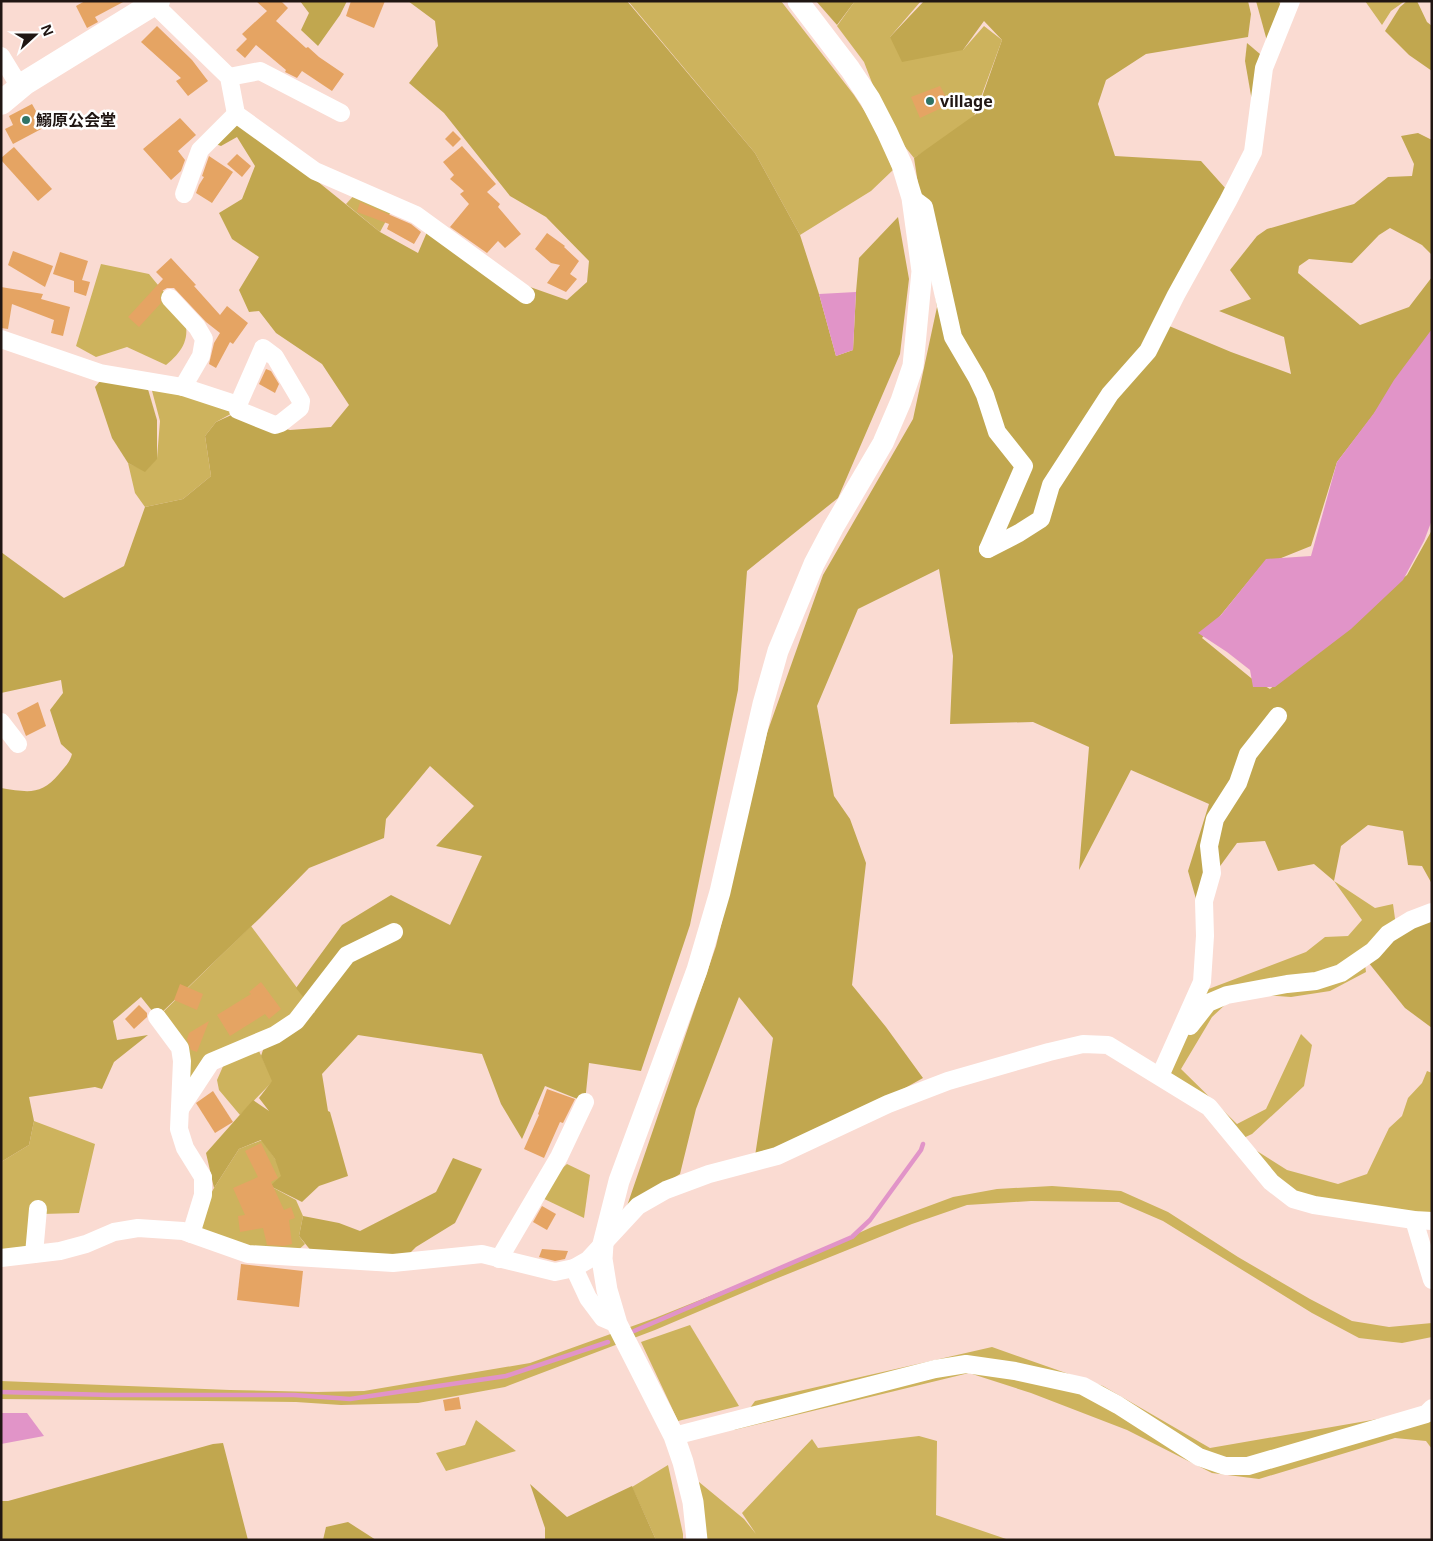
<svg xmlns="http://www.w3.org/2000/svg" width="1433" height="1541" viewBox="0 0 1433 1541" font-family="'Noto Sans','Noto Sans JP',sans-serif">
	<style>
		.green { fill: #cdb35d }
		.forest { fill: #c1a74f }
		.water { fill: #e194c8 }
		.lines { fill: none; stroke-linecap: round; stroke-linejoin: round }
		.stream { stroke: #e194c8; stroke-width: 4.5 }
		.building { fill: #e5a463 }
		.minor { stroke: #fff; stroke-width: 18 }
		.tertiary { stroke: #fff; stroke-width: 21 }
		.secondary { stroke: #fff; stroke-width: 24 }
		.poi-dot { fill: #307365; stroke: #fff; stroke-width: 2 }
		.labels { text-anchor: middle; stroke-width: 5; stroke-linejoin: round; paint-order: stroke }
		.poi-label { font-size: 16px; font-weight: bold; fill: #201613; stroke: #fff; text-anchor: start }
	</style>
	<rect width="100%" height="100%" fill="#fadbd2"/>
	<g class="green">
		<path d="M628 1H781L854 95 875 127 893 170 871 191 800 235 755 153Z"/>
		<path d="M855 1H921L890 37 963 50 984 26 1002 40 974 116 949 136 914 158 902 143 874 88 864 62 837 26Z"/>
		<path d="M1365 1H1405L1391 11 1382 25Z"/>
		<path d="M358 191 394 206 380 232 346 204Z"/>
		<path d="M101 264 149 274C155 282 184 314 185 321 190 340 181 353 166 365L127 347 96 357 76 346Z"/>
		<path d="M151 387 238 410 216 422 205 436 211 476 183 499 145 507 135 493 128 463 145 471 157 458 160 421Z"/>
		<path d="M1334 881 1375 908 1393 904 1396 926 1364 957 1366 972 1330 991 1291 997 1263 995 1227 1003 1212 1017 1181 1069 1237 1124 1266 1109 1301 1034 1312 1045 1304 1086 1252 1134 1237 1141 1161 1073 1198 993 1306 952 1325 937 1348 936 1362 920Z"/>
		<path d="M251 926 315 1012 283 1030 259 1051 273 1081 240 1115 219 1090 217 1080 228 1055 180 1092 181 1054 157 1018Z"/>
		<path d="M1427 1071 1432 1073V1218L1307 1199 1272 1180 1249 1146 1287 1170 1338 1184 1367 1174 1389 1128 1402 1116 1408 1098 1422 1083Z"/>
		<path d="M34 1121 95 1144 79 1213 42 1214V1244L1 1250V1162L29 1145Z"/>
		<path d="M262 1140 287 1176 270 1186 296 1200 303 1216 299 1236 305 1244 296 1252 246 1248 193 1227 214 1188 239 1149Z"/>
		<path d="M567 1164 590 1175 584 1218 538 1196 549 1180Z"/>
		<path d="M1052 1186 1121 1191 1168 1212 1238 1257 1310 1299 1352 1321 1389 1327 1432 1323V1337L1402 1343 1359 1338 1312 1313 1163 1221 1119 1202 1031 1201 967 1205 912 1224 768 1282 655 1330 505 1387 418 1403 341 1405 296 1402 1 1399V1381L230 1390 317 1392 364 1391 530 1363 655 1318 792 1263 872 1227 953 1197 997 1189Z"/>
		<path d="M690 1325 739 1406 678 1421 641 1342Z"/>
		<path d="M992 1347 1103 1386 1210 1448 1372 1420 1432 1408V1449L1426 1441 1395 1438 1259 1479 1212 1473 1127 1430 1031 1393 969 1373 734 1430 755 1401Z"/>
		<path d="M476 1420 516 1451 446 1471 436 1453 465 1445Z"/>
		<path d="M919 1436 937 1441 936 1515 1009 1540H702L699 1482 744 1519 756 1534 742 1513 812 1439 818 1448Z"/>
		<path d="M668 1465 683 1534V1540H656L632 1487Z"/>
	</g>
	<g class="forest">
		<path d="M300 1H347L340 15 318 46 301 30 309 13Z"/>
		<path d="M408 1H627L755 153 800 235 819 294 836 356 853 350 856 292 859 258 898 217 909 279 900 354 838 498 747 571 738 690 690 925 641 1071 589 1063 585 1102 545 1086 522 1139 501 1104 482 1054 358 1035 322 1074 328 1111 330 1112 348 1176 319 1186 302 1202 270 1186 281 1176 275 1159 261 1140 239 1149 214 1188 206 1153 253 1100 269 1111 259 1098 272 1081 261 1056 266 1041 315 1012 296 988 342 925 391 895 450 925 482 856 436 846 474 806 430 766 386 819 384 838 309 868 260 918 157 1017 141 997 113 1021 117 1040 148 1035 114 1062 102 1089 95 1087 29 1097 34 1121 29 1145 1 1162V788C27 792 41 796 59 774 65 767 70 762 72 754L61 744 50 710 63 693 61 680 1 693V552L64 598 124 566 145 507 183 499 211 476 205 436 216 422 249 407 269 425 290 430 331 427 349 405 322 364 276 333 259 311 249 312 239 290 259 257 232 239 219 213 242 199 255 166 237 137 221 146 213 143 233 120 301 168 380 232 418 253 430 225 496 275 567 300 587 282 589 261 546 217 510 196 444 113 409 83 438 46 435 21Z"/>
		<path d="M816 1H855L837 25Z"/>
		<path d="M924 1H1248L1251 14 1248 37 1146 54 1106 80 1098 104 1115 156 1201 161 1235 199 1162 323 1231 352 1291 374 1284 337 1219 311 1251 299 1230 270 1257 236 1267 229 1354 204 1388 177 1412 176 1414 164 1401 136 1418 133 1432 140V255L1422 245 1390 228 1379 235 1352 263 1309 259 1299 266 1298 273 1360 325 1409 307 1432 277V330L1371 418 1337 462 1311 546 1261 566 1202 638 1251 678 1270 689 1407 575 1432 530V884L1422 866 1408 865 1403 831 1368 825 1341 846 1334 881 1314 864 1278 871 1265 841 1237 843 1196 899 1188 871 1209 804 1131 770 1079 870 1089 747 1033 722 950 724 953 656 939 569 858 609 817 706 834 796 850 819 866 863 852 985 886 1027 923 1078 812 1140 755 1156 773 1038 739 997 696 1109 680 1174 627 1206 716 946 767 733 823 575 913 419 937 307 914 158 976 114 1002 40 984 21 963 50 902 62 890 37Z"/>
		<path d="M1256 1H1279L1281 7 1267 41Z"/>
		<path d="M1407 1H1417L1427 22 1432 26V71L1409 55 1385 31 1400 7Z"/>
		<path d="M1247 43 1260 54 1253 107 1245 61Z"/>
		<path d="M100 381 147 386 157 420V459L145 472 128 463 112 438 95 387Z"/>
		<path d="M1432 914V1028L1405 1008 1364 957Z"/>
		<path d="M453 1158 482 1169 455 1223 416 1247 408 1255 353 1256 312 1252 299 1236 303 1216 339 1223 360 1231 436 1192Z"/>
		<path d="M223 1443 248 1540H1V1501H8L213 1444Z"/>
		<path d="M530 1484 567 1517 632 1486 656 1540H545V1528Z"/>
		<path d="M348 1522 376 1540H323L326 1527Z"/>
	</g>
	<g class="water">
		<path d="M856 292 853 350 836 356 819 294Z"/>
		<path d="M1432 329V520L1424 541 1403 580 1351 629 1275 687H1253L1250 670 1227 652 1198 633 1221 615 1266 559 1311 556 1337 462 1374 413 1394 380Z"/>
		<path d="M1 1413H27L44 1436 1 1444Z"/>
	</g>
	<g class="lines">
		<g class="stream">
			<path d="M634 1331 852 1237 870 1220 921 1150 923 1144"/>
			<path d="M1 1392 110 1395H294L350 1399 506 1376 608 1342"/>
		</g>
	</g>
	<g class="building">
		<path d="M85 1H125L95 17 98 22 87 28 76 6Z"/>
		<path d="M256 1H281L288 8 276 21 306 48 308 47 319 57 344 74 332 91 302 71 297 78 285 72 286 70 256 45 245 58 236 50 247 39 242 34 267 11Z"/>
		<path d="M351 1H385L374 28 346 16Z"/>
		<path d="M157 26 192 60 208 81 188 96 176 81 181 78 141 42Z"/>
		<path d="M940 86 950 104 920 118 911 97Z"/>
		<path d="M32 104 45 127 13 144 5 129 13 125 9 116Z"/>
		<path d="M180 118 196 135 178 151 185 160 181 171 171 180 143 149Z"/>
		<path d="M453 131 461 139 453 147 445 139Z"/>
		<path d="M462 146 496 184 487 192 500 204 498 207 521 234 505 248 498 241 487 253 450 227 469 204 460 194 464 191 450 179 454 175 443 162Z"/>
		<path d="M14 147 52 189 38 201 1 160V158Z"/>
		<path d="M237 154 251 166 242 177 227 164Z"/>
		<path d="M209 156 233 172 212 203 196 193 199 185 204 177 202 176Z"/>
		<path d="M360 202 411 224 421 232 414 244 387 229 389 224 357 212Z"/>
		<path d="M547 233 565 246 564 247 579 261 570 274 577 279 566 292 547 283 560 265 551 263 535 249Z"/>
		<path d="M13 251 53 266 45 287 8 265Z"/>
		<path d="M60 252 88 261 82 280 90 282 86 296 74 292V281L53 274Z"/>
		<path d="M171 258 196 285 194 286 220 315 227 306 248 323 233 344 230 342 216 368 209 364 214 343 220 333 206 322 174 288H167L162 291 160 295 161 303 139 327 128 317 163 279 156 272Z"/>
		<path d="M1 287 43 294 41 299 70 307 63 336 51 333 54 320 12 304 8 329 1 328Z"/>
		<path d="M266 369 271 371 279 384 275 393 259 384Z"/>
		<path d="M38 702 46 726 26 736 17 713Z"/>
		<path d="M261 982 281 1009 269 1019 265 1014 230 1036 217 1015 251 994 249 992Z"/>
		<path d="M180 984 203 994 197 1010 174 1000Z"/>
		<path d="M139 1005 147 1013V1017L134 1029 125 1019Z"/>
		<path d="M209 1021 197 1052 191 1050 187 1039 189 1033Z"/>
		<path d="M547 1089 575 1099 563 1123 560 1122 544 1158 524 1149 539 1115 538 1114Z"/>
		<path d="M213 1091 233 1122 215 1133 196 1103Z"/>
		<path d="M261 1143 278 1178 271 1182 284 1210 291 1207 295 1218 289 1220 292 1244 284 1246 267 1245 263 1228 240 1232 238 1216 245 1215 233 1188 258 1177 245 1151Z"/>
		<path d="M542 1206 556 1214 547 1230 533 1222Z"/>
		<path d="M542 1249 568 1251 565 1259 555 1261 539 1257Z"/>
		<path d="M241 1264 303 1271 299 1307 237 1300Z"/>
		<path d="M459 1397 461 1409 445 1411 443 1400Z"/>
	</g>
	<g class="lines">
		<g class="minor">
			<path d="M154 4 229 77 236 114 315 171 416 215 526 295"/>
			<path d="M1 56 20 87"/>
			<path d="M229 77 260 71 341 113"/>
			<path d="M184 194 200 150 236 114"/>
			<path d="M912 198 924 207 953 337 977 378 985 395 997 432 1024 466 988 549"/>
			<path d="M170 298 197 327 204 339 201 356 183 387"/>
			<path d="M1 339 100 373 183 387 238 405V410L275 425 281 423 300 408 301 401 275 357 263 348 238 405"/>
			<path d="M988 549 1019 533 1041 519 1051 485 1110 394 1148 351 1176 295 1228 201 1253 152 1264 68 1291 1"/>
			<path d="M1 722 18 744"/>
			<path d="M157 1017 180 1048 182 1061 179 1129 185 1148 203 1177V1195L191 1234"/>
			<path d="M1190 1026 1208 1003 1227 995 1287 984 1316 981 1341 973 1373 951 1388 934 1411 920 1432 912"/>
			<path d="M1160 1076 1202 982 1205 936 1204 901 1212 873 1209 846 1215 819 1238 783 1248 754 1278 716"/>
			<path d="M180 1109 211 1062 275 1035 296 1021 347 955 394 932"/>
			<path d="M1414 1220 1432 1280"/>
			<path d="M34 1254 38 1209"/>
			<path d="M1 1258 60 1251 86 1244 114 1232 138 1228 183 1231 248 1254 393 1263 482 1254 555 1272 574 1268 588 1260 638 1206 666 1190 709 1174 777 1156 888 1104 948 1081 1049 1052 1083 1044 1108 1045 1209 1107 1271 1182 1293 1199 1314 1205 1414 1220 1432 1221"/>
			<path d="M499 1259 559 1157 585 1102"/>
			<path d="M574 1268 588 1298 603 1318 617 1324"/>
			<path d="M674 1436 935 1369 966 1364 1015 1371 1083 1386 1118 1405 1199 1457 1225 1466H1248L1426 1414 1432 1408"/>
		</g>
		<path class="tertiary" d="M697 1540 693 1502 683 1462 674 1436 617 1324 607 1290 602 1259 603 1244 619 1181 697 970 720 892 763 704 778 651 814 564 833 528 883 443 901 401 913 366 922 271 912 198 902 165 887 132 870 99 850 69 798 1"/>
		<path class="secondary" d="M1 103 25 83 158 1"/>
	</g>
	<g class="poi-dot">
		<circle cx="930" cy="101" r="5"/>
		<circle cx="26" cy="120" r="5"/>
	</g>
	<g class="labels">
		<g class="poi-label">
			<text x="940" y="107">village</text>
			<text x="36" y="126">鰯原公会堂</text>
		</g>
	</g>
	<rect width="1433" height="1541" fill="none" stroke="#201613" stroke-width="5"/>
	<g transform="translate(35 35) rotate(69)" stroke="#ffffff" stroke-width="4" paint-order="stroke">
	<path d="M0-4L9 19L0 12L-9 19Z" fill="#201613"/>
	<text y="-8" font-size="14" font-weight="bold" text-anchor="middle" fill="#201613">N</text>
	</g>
</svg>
